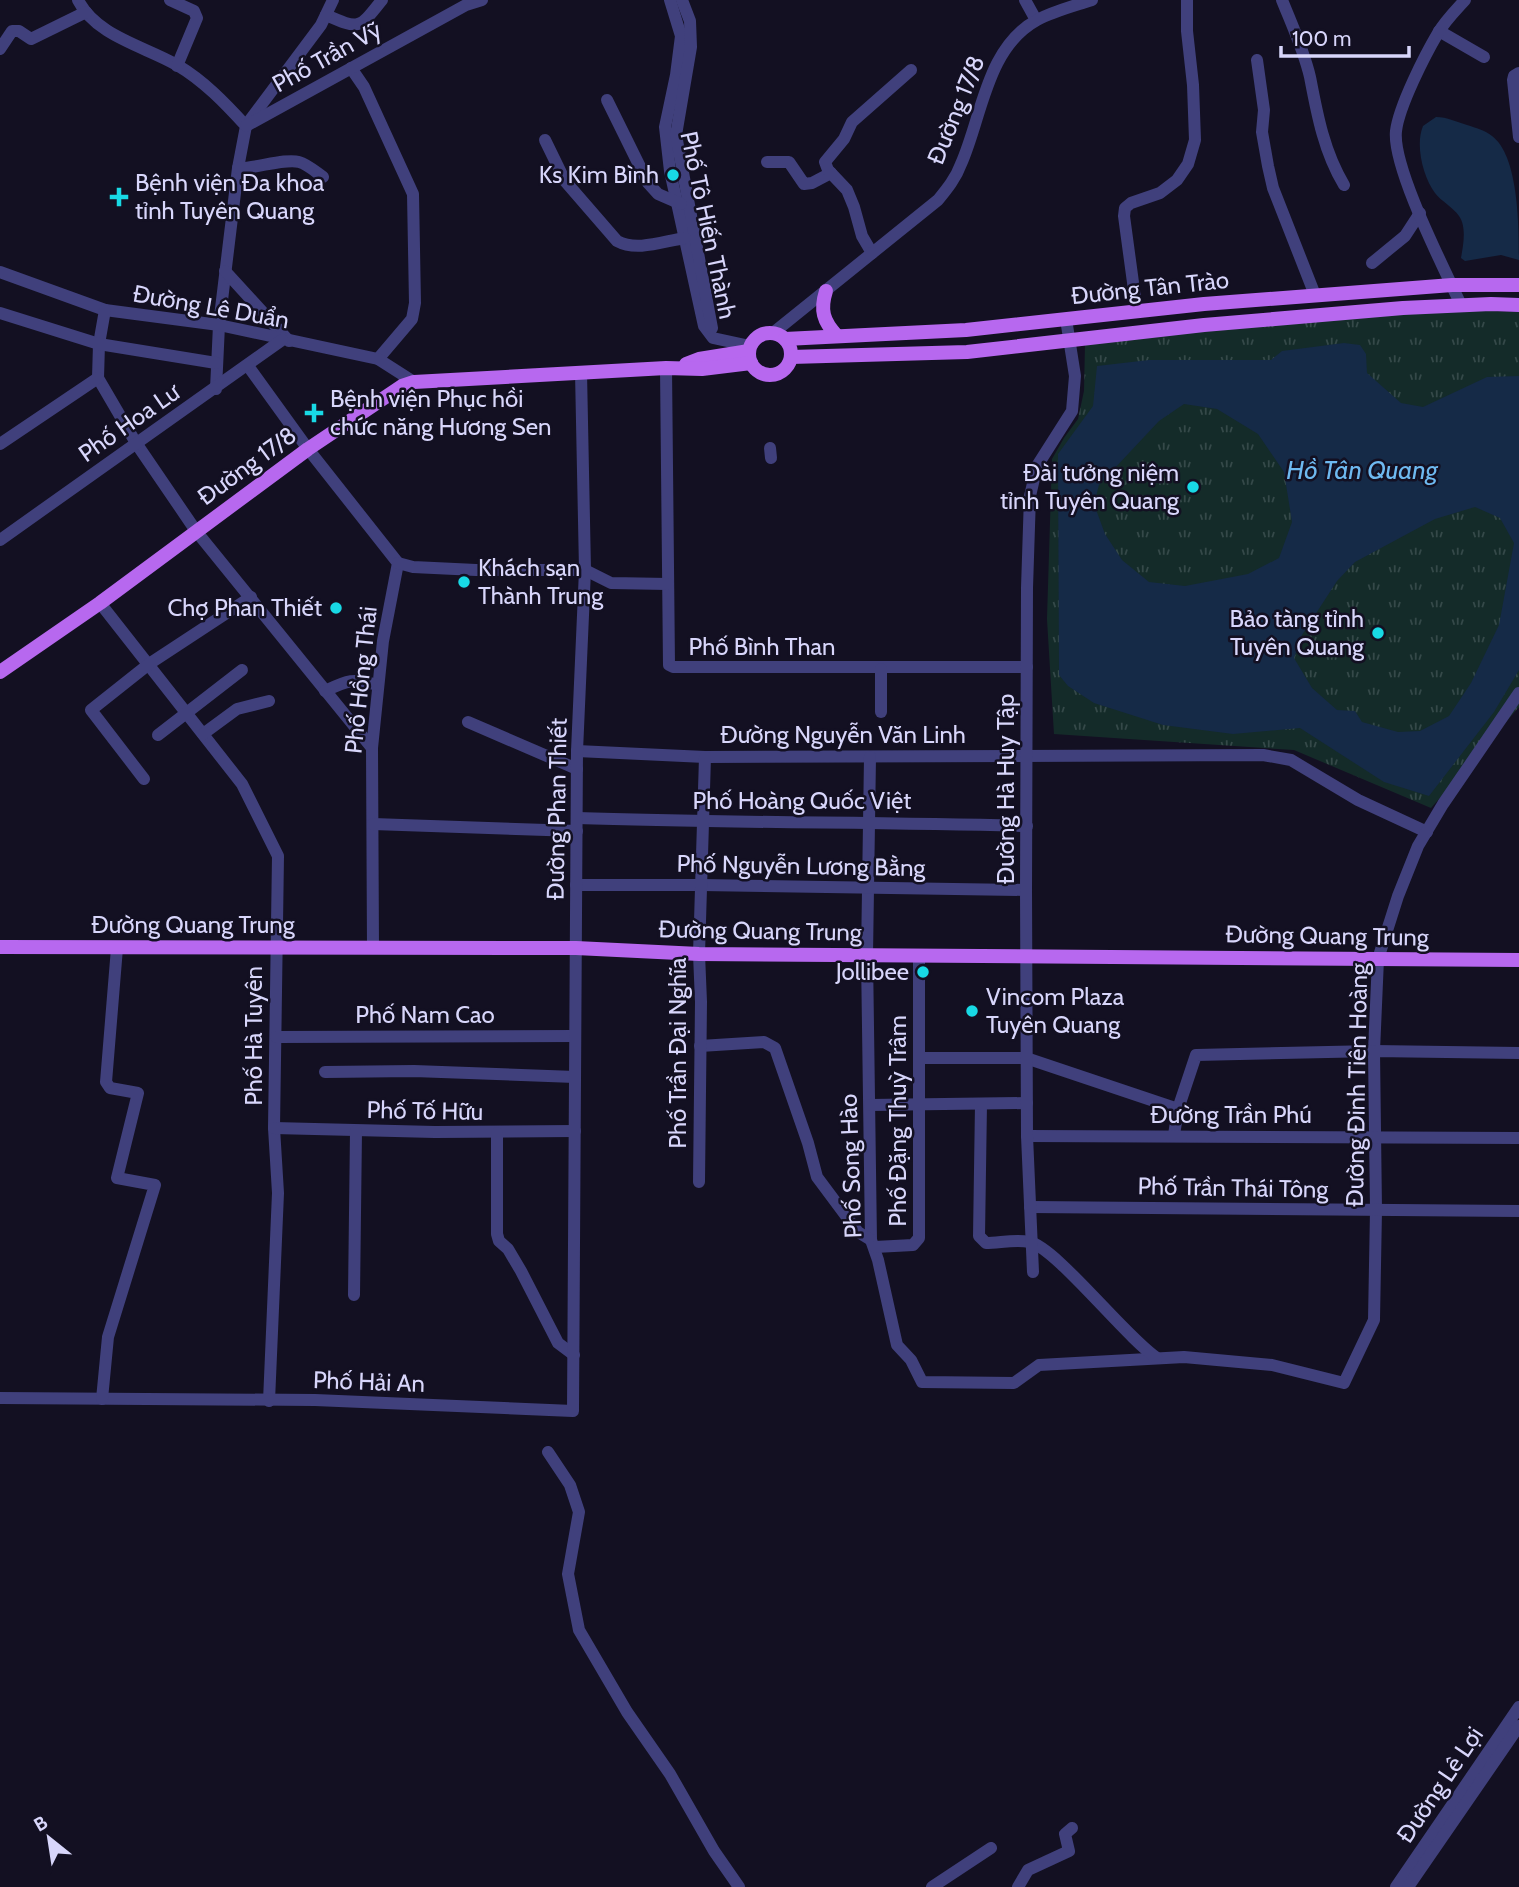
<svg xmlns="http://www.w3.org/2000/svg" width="1519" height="1887" viewBox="0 0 1519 1887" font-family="Cabin,sans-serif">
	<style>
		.park { fill: url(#park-tufts) }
		.water { fill: #152a47; fill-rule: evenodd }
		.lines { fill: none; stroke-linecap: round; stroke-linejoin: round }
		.minor { stroke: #40407c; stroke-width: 12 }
		.major { stroke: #b768ef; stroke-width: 14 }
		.poi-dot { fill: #18d9e5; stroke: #131022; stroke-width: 2.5 }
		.labels { text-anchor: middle; stroke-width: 5; stroke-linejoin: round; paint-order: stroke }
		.street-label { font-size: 24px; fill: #d8d6fb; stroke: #131022 }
		.poi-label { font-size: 24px; fill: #d8d6fb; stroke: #131022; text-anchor: end }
		.water-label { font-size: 26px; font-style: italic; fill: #6eb9f0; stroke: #131022 }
	</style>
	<defs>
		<pattern id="park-tufts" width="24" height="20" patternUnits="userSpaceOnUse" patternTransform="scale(1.75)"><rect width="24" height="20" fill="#142b29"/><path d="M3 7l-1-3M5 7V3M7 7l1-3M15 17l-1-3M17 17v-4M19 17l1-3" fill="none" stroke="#354949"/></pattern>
	</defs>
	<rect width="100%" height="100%" fill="#131022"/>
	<path class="park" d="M1402 308 1519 312V707L1431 808 1294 750 1054 734 1047 619 1052 459 1064 438 1078 419 1084 391 1085 345Z"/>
	<g class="water">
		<path d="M1436 117C1447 117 1457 122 1467 125 1476 128 1485 130 1492 136 1519 156 1519 228 1519 260L1501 255 1465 261 1461 258C1463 246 1467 227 1459 216 1453 207 1442 202 1435 193 1423 177 1415 145 1423 126Z"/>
		<path d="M1344 343 1360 345 1366 354 1367 373 1401 403 1423 407 1487 377 1519 376V670L1494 712 1429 796 1384 782 1300 728 1233 734 1163 725 1094 703 1068 686 1059 675 1058 454 1093 406 1097 366 1149 360H1271L1282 351ZM1184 404 1217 409 1258 434 1284 472 1292 522 1279 558 1248 574 1185 586 1149 582 1122 560 1105 534 1094 504 1099 485 1159 421ZM1475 507 1500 518 1514 543 1499 625 1471 683 1449 716 1420 731 1398 732 1362 722 1355 711 1337 710 1312 688 1294 658 1302 635 1337 581 1355 562 1435 519Z"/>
	</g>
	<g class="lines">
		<g class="minor">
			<path d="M78 0C96 36 144 46 177 65 204 81 225 103 246 126L238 168 219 325 216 389"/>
			<path d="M170 0 194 11 197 18 177 66"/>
			<path d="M670 0 681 36 676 75 665 127 670 171 704 326 713 338 750 346"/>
			<path d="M682 0 690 21 691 47 676 135 712 328"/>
			<path d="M1025 0 1036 20"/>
			<path d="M1282 0C1292 25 1304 51 1310 77 1317 114 1324 152 1344 185"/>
			<path d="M326 15C360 30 359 29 382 0"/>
			<path d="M1439 31 1484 57"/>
			<path d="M0 49 12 31H19L31 39 86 12"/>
			<path d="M1257 60 1264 110 1262 132 1268 166 1273 188 1315 295"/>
			<path d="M351 68 364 87 413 194 415 303 412 319 378 359"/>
			<path d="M1519 73 1514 76 1513 80 1519 137"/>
			<path d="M607 100 648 183 658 194 681 204"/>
			<path d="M250 120 321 25 333 0"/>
			<path d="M246 126 466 5 482 0"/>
			<path d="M545 140 565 181 617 241C637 252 664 241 685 238"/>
			<path d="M767 162H789L804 184 812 183 831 173"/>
			<path d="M238 168C254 169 285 158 299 162 307 164 316 172 323 177"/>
			<path d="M872 253 862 236 854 207 847 190 828 170 825 162 844 139 852 122 911 70"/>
			<path d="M1372 263 1405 236 1420 213"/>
			<path d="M225 271 289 341"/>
			<path d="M0 272 105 310 219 325 378 359 414 382"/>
			<path d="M1461 305C1444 268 1392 167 1396 131 1399 106 1425 55 1438 33 1445 21 1456 10 1465 0"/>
			<path d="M105 310 99 344 98 378 136 443 196 531 372 748"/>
			<path d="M1137 312 1124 216 1125 208 1131 203 1160 193 1177 180 1188 164 1195 140 1193 85 1187 31V0"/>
			<path d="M0 313 99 344 216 363"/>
			<path d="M773 333 938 200C947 189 956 178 961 164 982 117 986 48 1037 20 1054 11 1074 6 1092 0"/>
			<path d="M248 366 308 449 398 563 383 641 372 748 373 947"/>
			<path d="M666 368 669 665 673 667H1027"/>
			<path d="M0 444 98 378"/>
			<path d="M770 448 771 458"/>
			<path d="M0 540 282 340"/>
			<path d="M398 563 413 567 476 570H585L611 583 668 584"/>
			<path d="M100 603 242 784 278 856 274 1128 278 1193 269 1401"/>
			<path d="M881 669V712"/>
			<path d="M325 691C348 680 353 678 378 685"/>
			<path d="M468 722 577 769"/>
			<path d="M203 734 237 709 269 701"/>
			<path d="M158 735 242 670"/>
			<path d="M577 751 705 757 1263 755 1291 760 1358 800 1427 832"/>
			<path d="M870 757 867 956 871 1240 878 1260 897 1345 911 1360 922 1382 1014 1383 1039 1365 1184 1357 1272 1365 1344 1383 1374 1320 1376 1210 1374 1051 1378 959 1398 896 1418 846 1443 804 1519 693"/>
			<path d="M144 779 91 710 149 664 251 597"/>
			<path d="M577 818C727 823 877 822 1027 826"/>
			<path d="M373 824 577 831"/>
			<path d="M576 885H702L1026 890"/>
			<path d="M276 1037 575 1036"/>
			<path d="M700 1046 764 1042 775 1048 808 1143 817 1177 858 1232 871 1240"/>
			<path d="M919 1058H1026L1178 1109"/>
			<path d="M325 1072 414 1071 575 1077"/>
			<path d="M981 1104 979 1236 986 1243C999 1243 1016 1239 1029 1242 1055 1246 1126 1338 1157 1358"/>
			<path d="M870 1105 1027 1103"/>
			<path d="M274 1128 435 1132 575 1131"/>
			<path d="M497 1133V1234L499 1241 508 1249 521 1271 558 1343 574 1355"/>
			<path d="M1174 1135 1178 1109 1196 1055 1374 1051 1519 1053"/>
			<path d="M1027 1136 1519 1138"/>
			<path d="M699 1182 701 1002 699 954 705 757"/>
			<path d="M1030 1207 1519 1211"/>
			<path d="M875 1247 913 1245 919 1238V956"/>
			<path d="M1033 1272 1027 1136 1026 890 1027 588 1030 496 1037 466 1072 411 1075 376 1066 319"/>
			<path d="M354 1295 356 1131"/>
			<path d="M0 1398 315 1400 573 1411 577 751 585 570 581 372"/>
			<path d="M102 1399 108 1337 155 1185 117 1178 138 1093 110 1088 106 1082 117 948"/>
			<path d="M548 1452 570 1485 579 1512 568 1574 579 1630 627 1712 670 1774 714 1851 739 1887"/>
			<path d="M932 1887 991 1848"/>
			<path d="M1018 1887 1028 1870 1069 1851 1065 1834 1072 1828"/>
			<path d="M1396 1887 1519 1707"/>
			<path d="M1408 1887 1519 1726"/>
		</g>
		<g class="major">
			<path d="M826 291C820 310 823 321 837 336"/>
			<circle cx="770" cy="354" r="21"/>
			<path d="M785 339 966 330 1204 304 1452 285H1519"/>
			<path d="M791 357 967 352 1204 325 1403 308 1491 304 1519 305"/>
			<path d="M686 364 699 359 749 351"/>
			<path d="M0 672 100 603 308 449 402 386 414 382 666 368 702 369 751 363"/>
			<path d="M0 947 576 948 699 954 1519 960"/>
		</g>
	</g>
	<g class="poi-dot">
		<circle cx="673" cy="175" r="7"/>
		<path d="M115.5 186.5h7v7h7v7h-7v7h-7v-7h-7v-7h7z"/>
		<path d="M310.5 402.5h7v7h7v7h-7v7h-7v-7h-7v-7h7z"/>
		<circle cx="1193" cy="487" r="7"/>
		<circle cx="464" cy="582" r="7"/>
		<circle cx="336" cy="608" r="7"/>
		<circle cx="1378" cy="633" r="7"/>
		<circle cx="923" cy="972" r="7"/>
		<circle cx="972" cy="1011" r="7"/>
	</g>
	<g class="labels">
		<g class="street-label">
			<text transform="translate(327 57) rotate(-29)" y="8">Phố Trần Vỹ</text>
			<text transform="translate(956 110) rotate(-68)" y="8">Đường 17/8</text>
			<text transform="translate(708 225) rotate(78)" y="8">Phố Tô Hiến Thành</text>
			<text transform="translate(1150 288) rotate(-6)" y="8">Đường Tân Trào</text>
			<text transform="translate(211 307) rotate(10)" y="8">Đường Lê Duẩn</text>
			<text transform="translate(129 423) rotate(-35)" y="8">Phố Hoa Lư</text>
			<text transform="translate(247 466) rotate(-36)" y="8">Đường 17/8</text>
			<text x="762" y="655">Phố Bình Than</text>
			<text transform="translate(361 680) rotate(-84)" y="8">Phố Hồng Thái</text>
			<text x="843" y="743">Đường Nguyễn Văn Linh</text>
			<text transform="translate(1006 789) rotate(-90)" y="8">Đường Hà Huy Tập</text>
			<text x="802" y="809">Phố Hoàng Quốc Việt</text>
			<text transform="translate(557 809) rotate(-89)" y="8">Đường Phan Thiết</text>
			<text transform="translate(801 866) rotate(1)" y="8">Phố Nguyễn Lương Bằng</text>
			<text x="193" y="933">Đường Quang Trung</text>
			<text transform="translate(760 931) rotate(1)" y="8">Đường Quang Trung</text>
			<text transform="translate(1327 936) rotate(1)" y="8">Đường Quang Trung</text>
			<text x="425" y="1023">Phố Nam Cao</text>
			<text transform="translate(254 1036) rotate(-90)" y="8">Phố Hà Tuyên</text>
			<text transform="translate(678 1053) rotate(-90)" y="8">Phố Trần Đại Nghĩa</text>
			<text transform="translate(1357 1085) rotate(-89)" y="8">Đường Đinh Tiên Hoàng</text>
			<text transform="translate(425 1111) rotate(1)" y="8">Phố Tố Hữu</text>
			<text x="1231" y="1123">Đường Trần Phú</text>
			<text transform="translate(898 1121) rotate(-90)" y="8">Phố Đặng Thuỳ Trâm</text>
			<text transform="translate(851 1166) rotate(-92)" y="8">Phố Song Hào</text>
			<text transform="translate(1233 1188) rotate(1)" y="8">Phố Trần Thái Tông</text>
			<text transform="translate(369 1382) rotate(2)" y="8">Phố Hải An</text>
			<text transform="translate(1440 1785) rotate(-56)" y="8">Đường Lê Lợi</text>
		</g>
		<g class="poi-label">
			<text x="659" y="183">Ks Kim Bình</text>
			<text x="135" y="191" text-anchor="start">Bệnh viện Đa khoa<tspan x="135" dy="28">tỉnh Tuyên Quang</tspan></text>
			<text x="330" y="407" text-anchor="start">Bệnh viện Phục hồi<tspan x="330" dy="28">chức năng Hương Sen</tspan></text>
			<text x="1179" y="481">Đài tưởng niệm<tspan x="1179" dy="28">tỉnh Tuyên Quang</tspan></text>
			<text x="478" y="576" text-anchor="start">Khách sạn<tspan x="478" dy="28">Thành Trung</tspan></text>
			<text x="322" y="616">Chợ Phan Thiết</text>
			<text x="1364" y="627">Bảo tàng tỉnh<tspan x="1364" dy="28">Tuyên Quang</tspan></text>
			<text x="909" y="980">Jollibee</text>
			<text x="986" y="1005" text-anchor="start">Vincom Plaza<tspan x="986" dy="28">Tuyên Quang</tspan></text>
		</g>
		<g class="water-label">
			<text x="1362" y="479">Hồ Tân Quang</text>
		</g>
	</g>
	<g transform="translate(49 1838) rotate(330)" stroke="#131022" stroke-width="5" paint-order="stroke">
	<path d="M0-5L12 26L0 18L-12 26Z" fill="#d8d6fb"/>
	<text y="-10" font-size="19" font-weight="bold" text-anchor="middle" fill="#d8d6fb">B</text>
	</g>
	<path d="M1281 46v10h128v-10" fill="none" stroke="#d8d6fb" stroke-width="3.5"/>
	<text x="1292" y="46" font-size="21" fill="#d8d6fb" stroke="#131022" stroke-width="5" paint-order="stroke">100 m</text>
</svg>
